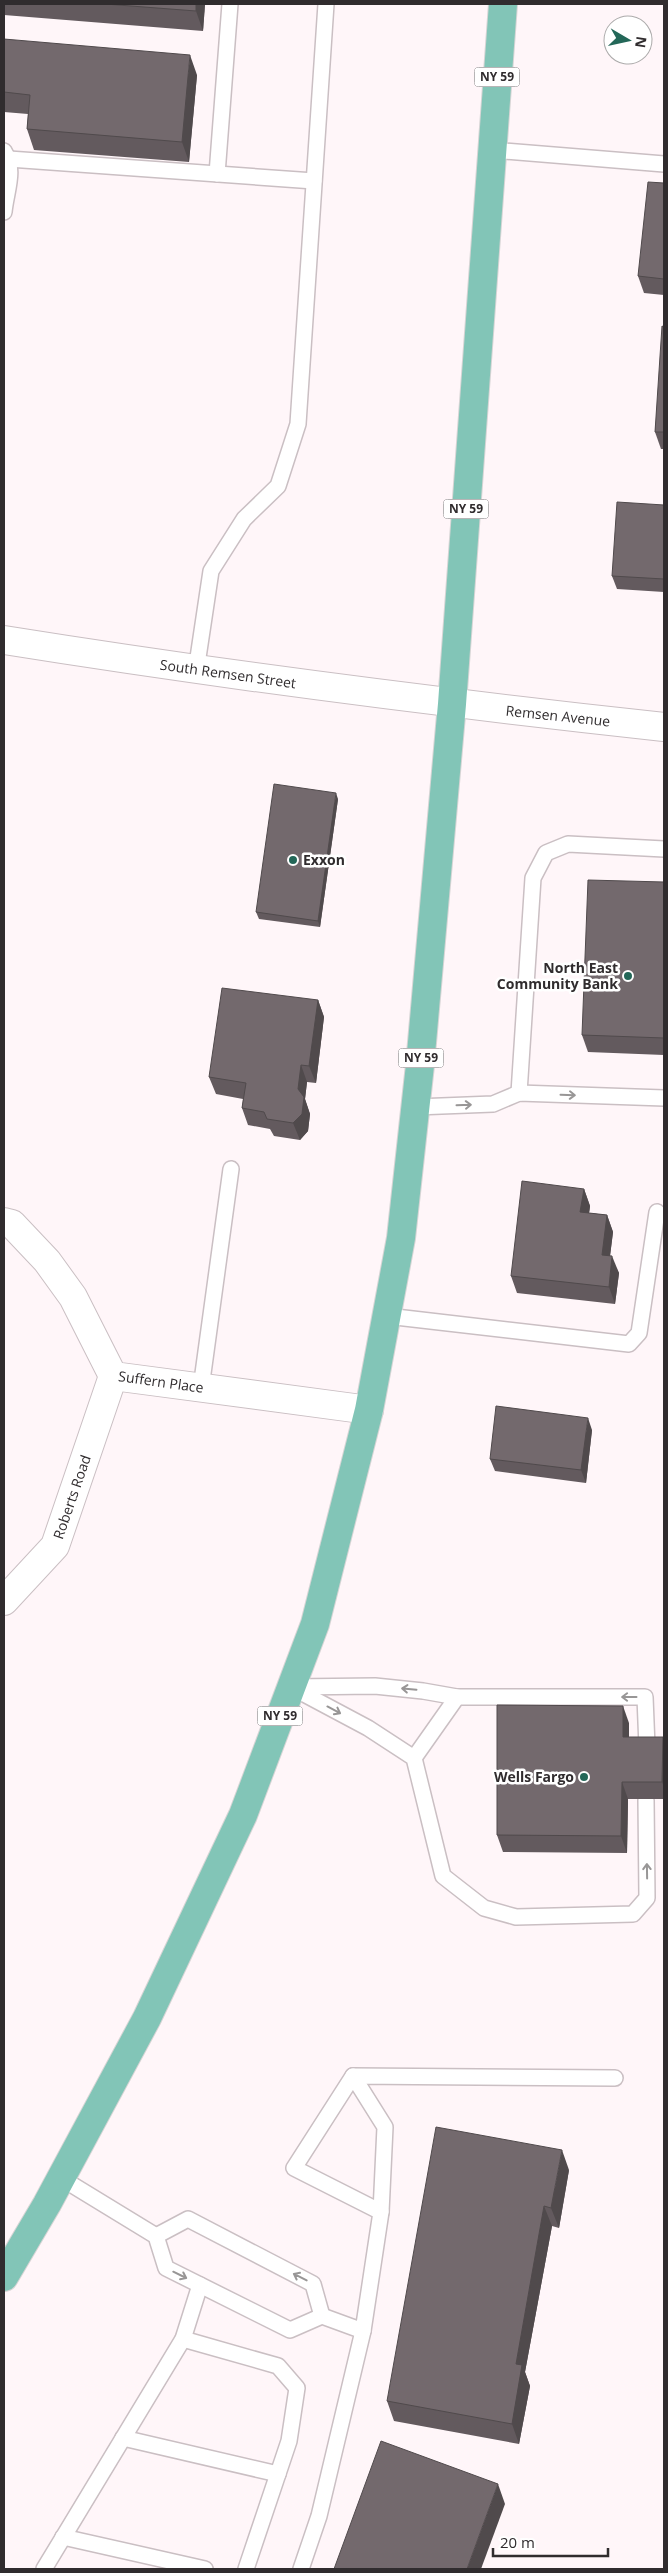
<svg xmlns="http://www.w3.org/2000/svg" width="668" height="2573" viewBox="0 0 668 2573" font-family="'Open Sans',sans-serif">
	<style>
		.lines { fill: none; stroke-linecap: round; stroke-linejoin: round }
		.lane-casing { stroke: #cabfc3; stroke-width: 18 }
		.street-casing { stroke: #cabfc3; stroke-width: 30 }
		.primary-casing { stroke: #d6d5d5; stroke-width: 30 }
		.lane { stroke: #fff; stroke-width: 15 }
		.street { stroke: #fff; stroke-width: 28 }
		.primary { stroke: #82c5b7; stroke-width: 28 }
		.wall { fill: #635a5e }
		.shaded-wall { fill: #504a4c }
		.building { fill: #73696d; stroke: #504a4c }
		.oneway { stroke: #989696 }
		.poi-dot { fill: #236758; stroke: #fff; stroke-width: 2 }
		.labels { text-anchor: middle; stroke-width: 5; stroke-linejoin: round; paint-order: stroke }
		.shield { fill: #fff; stroke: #6e6b6d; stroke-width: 1 }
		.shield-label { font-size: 12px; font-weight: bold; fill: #302c2e }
		.street-label { font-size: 14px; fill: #302c2e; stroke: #fff }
		.poi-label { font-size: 14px; font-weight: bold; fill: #302c2e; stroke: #fff; text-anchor: end }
	</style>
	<rect width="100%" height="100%" fill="#fff6f9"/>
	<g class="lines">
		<defs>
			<g id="lane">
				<path d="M492 150 664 164"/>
				<path d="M9 159 314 181"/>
				<path d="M217 174 230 4"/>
				<path d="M4 212C6 191 16 170 4 151"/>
				<path d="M196 671 211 571 244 519 278 486 298 424 326 4"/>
				<path d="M519 1093 533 878 546 853 568 844 664 849"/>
				<path d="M416 1107 493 1104 519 1093 664 1098"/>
				<path d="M387 1316 629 1344 639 1333 657 1212"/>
				<path d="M201 1388 231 1169"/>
				<path d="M291 1687 368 1728 414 1758 443 1876 484 1908 516 1917 633 1914 647 1898 646 1800"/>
				<path d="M293 1687 375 1686 423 1691 457 1697H645L647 1747"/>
				<path d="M414 1758 457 1697"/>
				<path d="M353 2076 385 2127 381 2212"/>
				<path d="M61 2178 156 2236 166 2268 290 2330 322 2316 363 2331 319 2516 301 2569"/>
				<path d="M156 2236 188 2219 313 2284 322 2316"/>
				<path d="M363 2331 381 2212 294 2168 353 2076 615 2078"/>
				<path d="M183 2339 278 2366 297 2388 289 2441 246 2569"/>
				<path d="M123 2438 278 2474"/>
				<path d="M63 2537 205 2569"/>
				<path d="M44 2569 183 2339 200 2285"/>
			</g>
			<g id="street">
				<path d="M4 640C223 675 443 703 664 727"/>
				<path d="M4 1222 12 1224 47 1261 73 1297 113 1376 369 1410"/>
				<path d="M4 1601 55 1546 113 1376"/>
			</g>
			<path id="primary" d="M4 2277 47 2204 147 2018 243 1815 315 1624 369 1410 401 1238 420 1065 452 704 503 4"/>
		</defs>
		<use href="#lane" class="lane-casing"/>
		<use href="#street" class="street-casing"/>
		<use href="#primary" class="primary-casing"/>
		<use href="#lane" class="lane"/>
		<use href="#street" class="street"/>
		<use href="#primary" class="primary"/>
	</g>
	<g class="wall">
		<path d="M4 4H205L203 31 4 15Z"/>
		<path d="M4 39 197 75 189 162 34 150 27 129 28 114 4 112Z"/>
		<path d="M664 183V295L644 293 638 276Z"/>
		<path d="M664 327V449H661L655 432Z"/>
		<path d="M664 505V592L617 589 612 576Z"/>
		<path d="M338 799 320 927 259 919 256 912Z"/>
		<path d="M664 882V1055L588 1052 582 1035Z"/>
		<path d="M318 1000 324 1017 316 1083 307 1082 305 1099 310 1114 308 1131 300 1140 274 1136 270 1129 248 1125 242 1108 243 1099 216 1094 209 1077Z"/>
		<path d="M584 1189 590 1206 589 1213 607 1215 613 1232 610 1256 619 1273 615 1304 517 1293 511 1276Z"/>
		<path d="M592 1430 586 1483 495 1471 490 1459Z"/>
		<path d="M629 1723V1737H663L664 1741V1799H628L627 1853 503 1852 497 1835Z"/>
		<path d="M569 2170 559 2228 552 2226 525 2372 530 2386 519 2444 394 2421 387 2401Z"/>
	</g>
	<g class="shaded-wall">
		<path d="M196 4H205L203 31 196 11Z"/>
		<path d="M190 55 197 75 189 162 182 142Z"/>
		<path d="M336 793 338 799 320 927 318 921Z"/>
		<path d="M318 1000 324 1017 316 1083 309 1066Z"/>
		<path d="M301 1065 307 1082 305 1099 310 1114 308 1131 300 1140 293 1123Z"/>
		<path d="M584 1189 590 1206 587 1229 580 1212Z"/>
		<path d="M607 1215 613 1232 608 1272 602 1255Z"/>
		<path d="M612 1256 619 1273 615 1304 609 1287Z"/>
		<path d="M588 1418 592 1430 586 1483 581 1470Z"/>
		<path d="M623 1706 629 1723V1754L623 1737Z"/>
		<path d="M663 1737 664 1741V1787L662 1782Z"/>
		<path d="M622 1782 628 1799 627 1853 621 1836Z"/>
		<path d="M562 2150 569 2170 559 2228 551 2208Z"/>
		<path d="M544 2206 552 2226 525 2372 530 2386 519 2444 512 2424 516 2364Z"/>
		<path d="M498 2484 505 2504 481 2569H467Z"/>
	</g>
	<g class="building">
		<path d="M105 4H196V11Z"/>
		<path d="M4 39 190 55 182 142 27 129 30 95 4 92Z"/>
		<path d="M648 182 664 183V279L638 276Z"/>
		<path d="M662 326 664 327V432H655Z"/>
		<path d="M617 502 664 505V579L612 576Z"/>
		<path d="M274 784 336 793 318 921 256 912Z"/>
		<path d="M588 880 664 882V1038L582 1035Z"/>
		<path d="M222 988 318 1000 309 1066 301 1065 298 1089 304 1097 302 1114 293 1123 267 1119 264 1112 242 1108 246 1083 209 1077Z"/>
		<path d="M522 1181 584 1189 580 1212 607 1215 602 1255 612 1256 609 1287 511 1276Z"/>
		<path d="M496 1406 588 1418 581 1470 490 1459Z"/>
		<path d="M497 1705 623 1706V1737H663L662 1782H622L621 1836 497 1835Z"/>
		<path d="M436 2127 562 2150 551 2208 544 2206 516 2364 522 2365 512 2424 387 2401Z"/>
		<path d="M381 2441 498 2484 467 2569H334Z"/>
	</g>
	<defs><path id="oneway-shaft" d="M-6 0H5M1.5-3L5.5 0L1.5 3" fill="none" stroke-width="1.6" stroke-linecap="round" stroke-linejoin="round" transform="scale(1.25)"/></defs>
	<g class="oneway">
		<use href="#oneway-shaft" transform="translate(568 1095) rotate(2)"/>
		<use href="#oneway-shaft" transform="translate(464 1105) rotate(-2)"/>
		<use href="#oneway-shaft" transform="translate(409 1689) rotate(-175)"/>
		<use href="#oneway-shaft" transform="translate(629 1697) rotate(180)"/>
		<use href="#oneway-shaft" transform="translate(334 1710) rotate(28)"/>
		<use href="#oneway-shaft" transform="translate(647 1871) rotate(-91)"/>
		<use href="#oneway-shaft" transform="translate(180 2275) rotate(26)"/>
		<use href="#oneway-shaft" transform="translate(300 2277) rotate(-153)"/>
	</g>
	<g class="poi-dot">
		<circle cx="293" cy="860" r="5"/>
		<circle cx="628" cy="976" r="5"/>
		<circle cx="584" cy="1777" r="5"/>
	</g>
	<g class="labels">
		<g class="shield">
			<rect x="474.5" y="67.5" width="45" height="19" rx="4"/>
			<rect x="443.5" y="499.5" width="45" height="19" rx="4"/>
			<rect x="398.5" y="1048.5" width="45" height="19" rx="4"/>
			<rect x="257.5" y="1706.5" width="45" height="19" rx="4"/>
		</g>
		<g class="shield-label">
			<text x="497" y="81">NY 59</text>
			<text x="466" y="513">NY 59</text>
			<text x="421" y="1062">NY 59</text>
			<text x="280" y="1720">NY 59</text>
		</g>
		<g class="street-label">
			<text transform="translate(228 674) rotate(8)" y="5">South Remsen Street</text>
			<text transform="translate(558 716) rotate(6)" y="5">Remsen Avenue</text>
			<text transform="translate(161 1382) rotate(8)" y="5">Suffern Place</text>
			<text transform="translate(72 1497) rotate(-71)" y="5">Roberts Road</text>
		</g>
		<g class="poi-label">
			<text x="303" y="865" text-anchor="start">Exxon</text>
			<text x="618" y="973">North East<tspan x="618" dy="16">Community Bank</tspan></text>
			<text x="574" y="1782">Wells Fargo</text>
		</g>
	</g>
	<rect width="668" height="2573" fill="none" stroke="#302c2e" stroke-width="10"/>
	<g transform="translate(628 40) rotate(99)"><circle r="24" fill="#ffffff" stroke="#acabab"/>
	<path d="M0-4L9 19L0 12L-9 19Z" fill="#236758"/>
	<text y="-8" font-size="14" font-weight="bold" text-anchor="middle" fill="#302c2e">N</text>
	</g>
	<path d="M493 2548v8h115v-8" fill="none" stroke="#302c2e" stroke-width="2.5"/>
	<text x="500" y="2548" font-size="15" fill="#302c2e" stroke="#ffffff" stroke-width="4" paint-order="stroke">20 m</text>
</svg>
